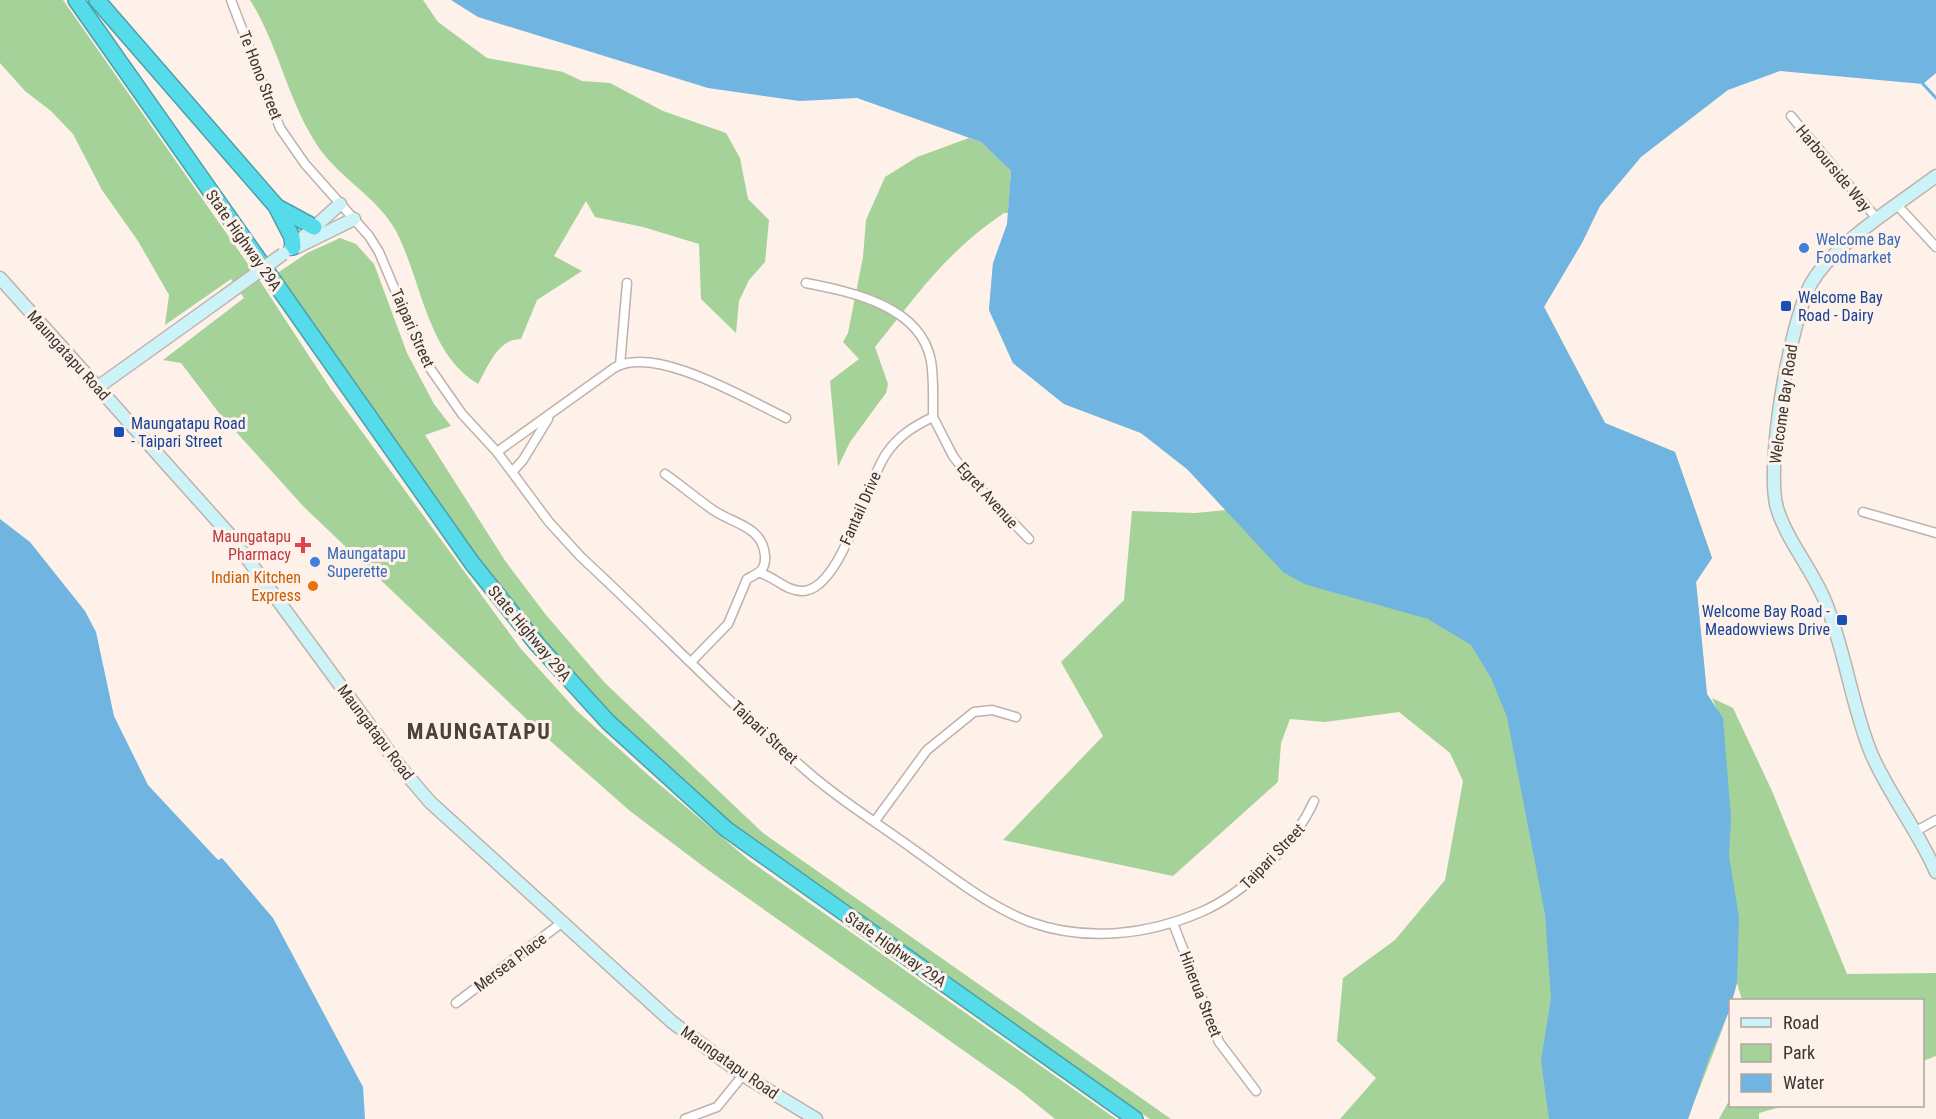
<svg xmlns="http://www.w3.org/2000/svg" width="1936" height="1119" viewBox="0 0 1936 1119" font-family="'Roboto Condensed',sans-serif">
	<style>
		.green { fill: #a5d298 }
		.water { fill: #70b4e1 }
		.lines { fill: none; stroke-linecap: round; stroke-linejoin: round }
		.stream { stroke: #70b4e1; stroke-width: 3 }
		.street-casing { stroke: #beb2ab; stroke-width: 11 }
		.secondary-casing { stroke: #beb2ab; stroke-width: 15 }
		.highway-casing { stroke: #4ba1a9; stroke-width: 18 }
		.street { stroke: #fff; stroke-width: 8 }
		.secondary { stroke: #ccf4f8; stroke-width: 12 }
		.highway { stroke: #55dbe9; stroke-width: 15 }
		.secondary-bridge-casing { stroke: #beb2ab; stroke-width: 15; stroke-linecap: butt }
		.secondary-bridge { stroke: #ccf4f8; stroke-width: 12 }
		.shop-dot { fill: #3f7fe0; stroke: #fef1e9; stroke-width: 2 }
		.transit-dot { fill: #1a4fb4; stroke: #fef1e9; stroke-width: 2 }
		.health-dot { fill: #e0444e; stroke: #fef1e9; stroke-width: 2 }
		.food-dot { fill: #e8710a; stroke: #fef1e9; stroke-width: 2 }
		.labels { text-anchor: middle; stroke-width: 6; stroke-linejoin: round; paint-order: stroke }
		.street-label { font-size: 16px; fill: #393532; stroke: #fef1e9 }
		.shop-label { font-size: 16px; fill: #366cbe; stroke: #fef1e9; text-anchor: start }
		.transit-label { font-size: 16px; fill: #164399; stroke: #fef1e9; text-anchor: start }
		.health-label { font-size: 16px; fill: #be3a42; stroke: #fef1e9; text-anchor: end }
		.food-label { font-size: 16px; fill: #c56008; stroke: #fef1e9; text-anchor: end }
		.district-label { font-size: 22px; font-weight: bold; letter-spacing: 1.5px; fill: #4c423c; stroke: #fef1e9 }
	</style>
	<rect width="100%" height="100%" fill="#fef1e9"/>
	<g class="green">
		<path d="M0 0H63L262 284 330 388 521 649 576 710 647 774 750 861 1116 1119H1055L1018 1089 708 870 630 811 539 731 304 507 219 413 181 363 163 360 244 298 231 279 165 325 169 295 138 241 102 190 73 134 51 111 25 91 0 63Z"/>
		<path d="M250 0H423L438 22 487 58 563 72 582 81 610 83 663 111 726 133 740 158 748 199 769 220 765 262 749 280 739 301 736 333 701 299 699 244 643 227 595 217 586 201 554 256 582 271 537 300 521 339C497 339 488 367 478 384 427 354 422 281 396 231 378 198 341 179 319 148 288 103 279 46 250 0Z"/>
		<path d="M969 138 981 142 1011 171 1008 213H1004C946 252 918 294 875 347L888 384 886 393 850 442 838 467 830 381 859 359 843 342 848 333 863 257 866 220 885 177 917 157Z"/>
		<path d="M340 238 356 244 374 264 407 353 434 404 451 426 425 435 506 562 546 615 605 683 763 833 1171 1119H1150C1049 1051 950 981 851 911 775 856 700 804 633 738 494 600 389 433 276 274L307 253Z"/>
		<path d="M993 263 1498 510 1599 1119H1340L1376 1078 1337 1041 1343 978 1395 940 1445 880 1463 781 1450 753 1399 712 1325 722 1290 719 1281 743 1278 782 1173 876 1003 840 1103 736 1061 662 1124 600 1132 511 1195 513 1226 510 1187 469 1141 433 1064 404 1013 363 989 310Z"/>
		<path d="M1544 307 1605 423 1675 452 1712 558 1696 582 1707 694 1718 712 1712 698 1733 708 1772 791 1847 974 1936 973V1056L1923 1061 1922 1000H1742L1737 983C1726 1026 1704 1074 1688 1119Z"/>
		<path d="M1730 1099V1106H1783L1759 1113V1119H1719Z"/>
	</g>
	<g class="water">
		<path d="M451 0H1936V73L1923 84 1780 71 1728 90 1641 157 1600 206 1582 243 1544 307 1605 423 1675 452 1712 558 1696 582 1707 694 1723 718 1731 817 1729 856 1739 917 1737 982 1730 1009 1709 1058 1688 1119H1549L1541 1061 1551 998 1545 914 1507 717 1491 678 1471 645 1428 619 1304 584 1283 572 1187 469 1141 433 1064 404 1013 363 989 310 993 263 1007 224 1011 171 981 142 857 98 800 101 708 88 478 17Z"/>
		<path d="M0 519 30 542 85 611 96 632 114 716 148 785 218 860 222 858 273 918 363 1087 365 1119H0Z"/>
	</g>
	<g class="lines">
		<path class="stream" d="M1923 84 1936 98"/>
		<defs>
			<g id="street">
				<path d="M231 0 280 128 305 164 369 236 379 252 425 361 462 414 497 452 549 522 581 557C658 628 730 705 809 773 841 801 879 824 913 849 950 875 988 906 1030 922 1086 942 1148 935 1201 912 1245 893 1295 844 1314 801"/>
				<path d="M1791 116 1878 220"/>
				<path d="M1897 205 1936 247"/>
				<path d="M620 365 627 283"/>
				<path d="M933 417 953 456 969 477 1029 539"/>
				<path d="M497 452 614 368C655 344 746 399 786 418"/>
				<path d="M513 471 523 460 548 419"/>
				<path d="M665 474C681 485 697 499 713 510 733 524 763 526 765 556 766 571 758 573 747 579L728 624 691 662"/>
				<path d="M1863 512 1936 533"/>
				<path d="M760 573C775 577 786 591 802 591 841 591 866 483 886 454 898 436 914 426 933 417 933 399 934 379 931 361 921 306 852 292 806 283"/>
				<path d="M875 821 927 750 974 712 992 710 1016 717"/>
				<path d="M1916 831 1936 820"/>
				<path d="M1173 923 1219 1042 1256 1091"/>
				<path d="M456 1003 564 921"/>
				<path d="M685 1119 717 1107 743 1075"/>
			</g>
			<g id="secondary">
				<path d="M1936 176C1899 204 1835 243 1812 282 1790 320 1765 466 1777 508 1787 541 1812 569 1825 601 1845 649 1851 704 1871 753 1889 795 1918 830 1936 872"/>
				<path d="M297 247 354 219"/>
				<path d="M290 249 340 204"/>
				<path d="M0 278 230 535 401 768 430 802 672 1022 743 1075 816 1119"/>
				<path d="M98 387 225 296"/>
			</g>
			<g id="highway">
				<path d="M76 0 472 563 537 644 608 722 726 829 1135 1119"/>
				<path d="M97 0 276 206 292 237 293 247"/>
				<path d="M279 208 314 227"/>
			</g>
		</defs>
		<use href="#street" class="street-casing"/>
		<use href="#secondary" class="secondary-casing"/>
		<use href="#highway" class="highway-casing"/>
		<use href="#street" class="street"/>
		<use href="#secondary" class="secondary"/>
		<use href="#highway" class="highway"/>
		<defs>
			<path id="secondary-bridge" d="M225 296 283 254"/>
		</defs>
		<use href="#secondary-bridge" class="secondary-bridge-casing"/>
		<use href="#secondary-bridge" class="secondary-bridge"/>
	</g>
	<g class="shop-dot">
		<circle cx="1804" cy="248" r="6"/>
		<circle cx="315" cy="562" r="6"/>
	</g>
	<g class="transit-dot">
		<rect x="1780" y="300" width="12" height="12" rx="3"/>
		<rect x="113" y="426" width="12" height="12" rx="3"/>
		<rect x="1836" y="614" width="12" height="12" rx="3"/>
	</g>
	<path class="health-dot" d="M300 536h6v6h6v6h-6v6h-6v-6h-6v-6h6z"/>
	<circle class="food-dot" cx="313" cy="586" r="6"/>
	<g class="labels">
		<g class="street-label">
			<text transform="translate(261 75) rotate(69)" y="6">Te Hono Street</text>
			<text transform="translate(1834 168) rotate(50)" y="6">Harbourside Way</text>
			<text transform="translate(244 240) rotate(55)" y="6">State Highway 29A</text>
			<text transform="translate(413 328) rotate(66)" y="6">Taipari Street</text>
			<text transform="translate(69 355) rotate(48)" y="6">Maungatapu Road</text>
			<text transform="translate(1783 404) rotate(-82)" y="6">Welcome Bay Road</text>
			<text transform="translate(988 495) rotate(48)" y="6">Egret Avenue</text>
			<text transform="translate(860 508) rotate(-66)" y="6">Fantail Drive</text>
			<text transform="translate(530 633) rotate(50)" y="6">State Highway 29A</text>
			<text transform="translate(376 732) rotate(53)" y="6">Maungatapu Road</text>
			<text transform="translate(765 732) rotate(43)" y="6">Taipari Street</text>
			<text transform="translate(1272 856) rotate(-46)" y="6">Taipari Street</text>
			<text transform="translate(896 949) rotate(35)" y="6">State Highway 29A</text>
			<text transform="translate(510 962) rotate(-37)" y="6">Mersea Place</text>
			<text transform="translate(1201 994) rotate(69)" y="6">Hinerua Street</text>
			<text transform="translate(730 1062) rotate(35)" y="6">Maungatapu Road</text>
		</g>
		<g class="shop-label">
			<text x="1816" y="245">Welcome Bay<tspan x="1816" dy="18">Foodmarket</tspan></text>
			<text x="327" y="559">Maungatapu<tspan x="327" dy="18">Superette</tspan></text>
		</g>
		<g class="transit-label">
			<text x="1798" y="303">Welcome Bay<tspan x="1798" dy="18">Road - Dairy</tspan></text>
			<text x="131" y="429">Maungatapu Road<tspan x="131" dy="18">- Taipari Street</tspan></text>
			<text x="1830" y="617" text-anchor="end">Welcome Bay Road -<tspan x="1830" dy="18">Meadowviews Drive</tspan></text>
		</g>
		<g class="health-label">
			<text x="291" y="542">Maungatapu<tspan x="291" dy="18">Pharmacy</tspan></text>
		</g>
		<g class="food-label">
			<text x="301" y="583">Indian Kitchen<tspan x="301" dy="18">Express</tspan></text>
		</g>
		<g class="district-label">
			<text x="479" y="739">MAUNGATAPU</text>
		</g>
	</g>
	<rect x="1729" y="999" width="195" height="108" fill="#fef1e9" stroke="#afa6a0" stroke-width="1.5"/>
	<rect x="1741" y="1018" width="30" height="9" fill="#ccf4f8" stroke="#afa6a0" stroke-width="1.5"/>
	<text x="1783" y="1029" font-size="18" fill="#393532">Road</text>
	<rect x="1741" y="1044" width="30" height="18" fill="#a5d298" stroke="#afa6a0" stroke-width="1.5"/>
	<text x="1783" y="1059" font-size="18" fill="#393532">Park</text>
	<rect x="1741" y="1074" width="30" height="18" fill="#70b4e1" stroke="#afa6a0" stroke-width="1.5"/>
	<text x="1783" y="1089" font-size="18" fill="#393532">Water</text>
</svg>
